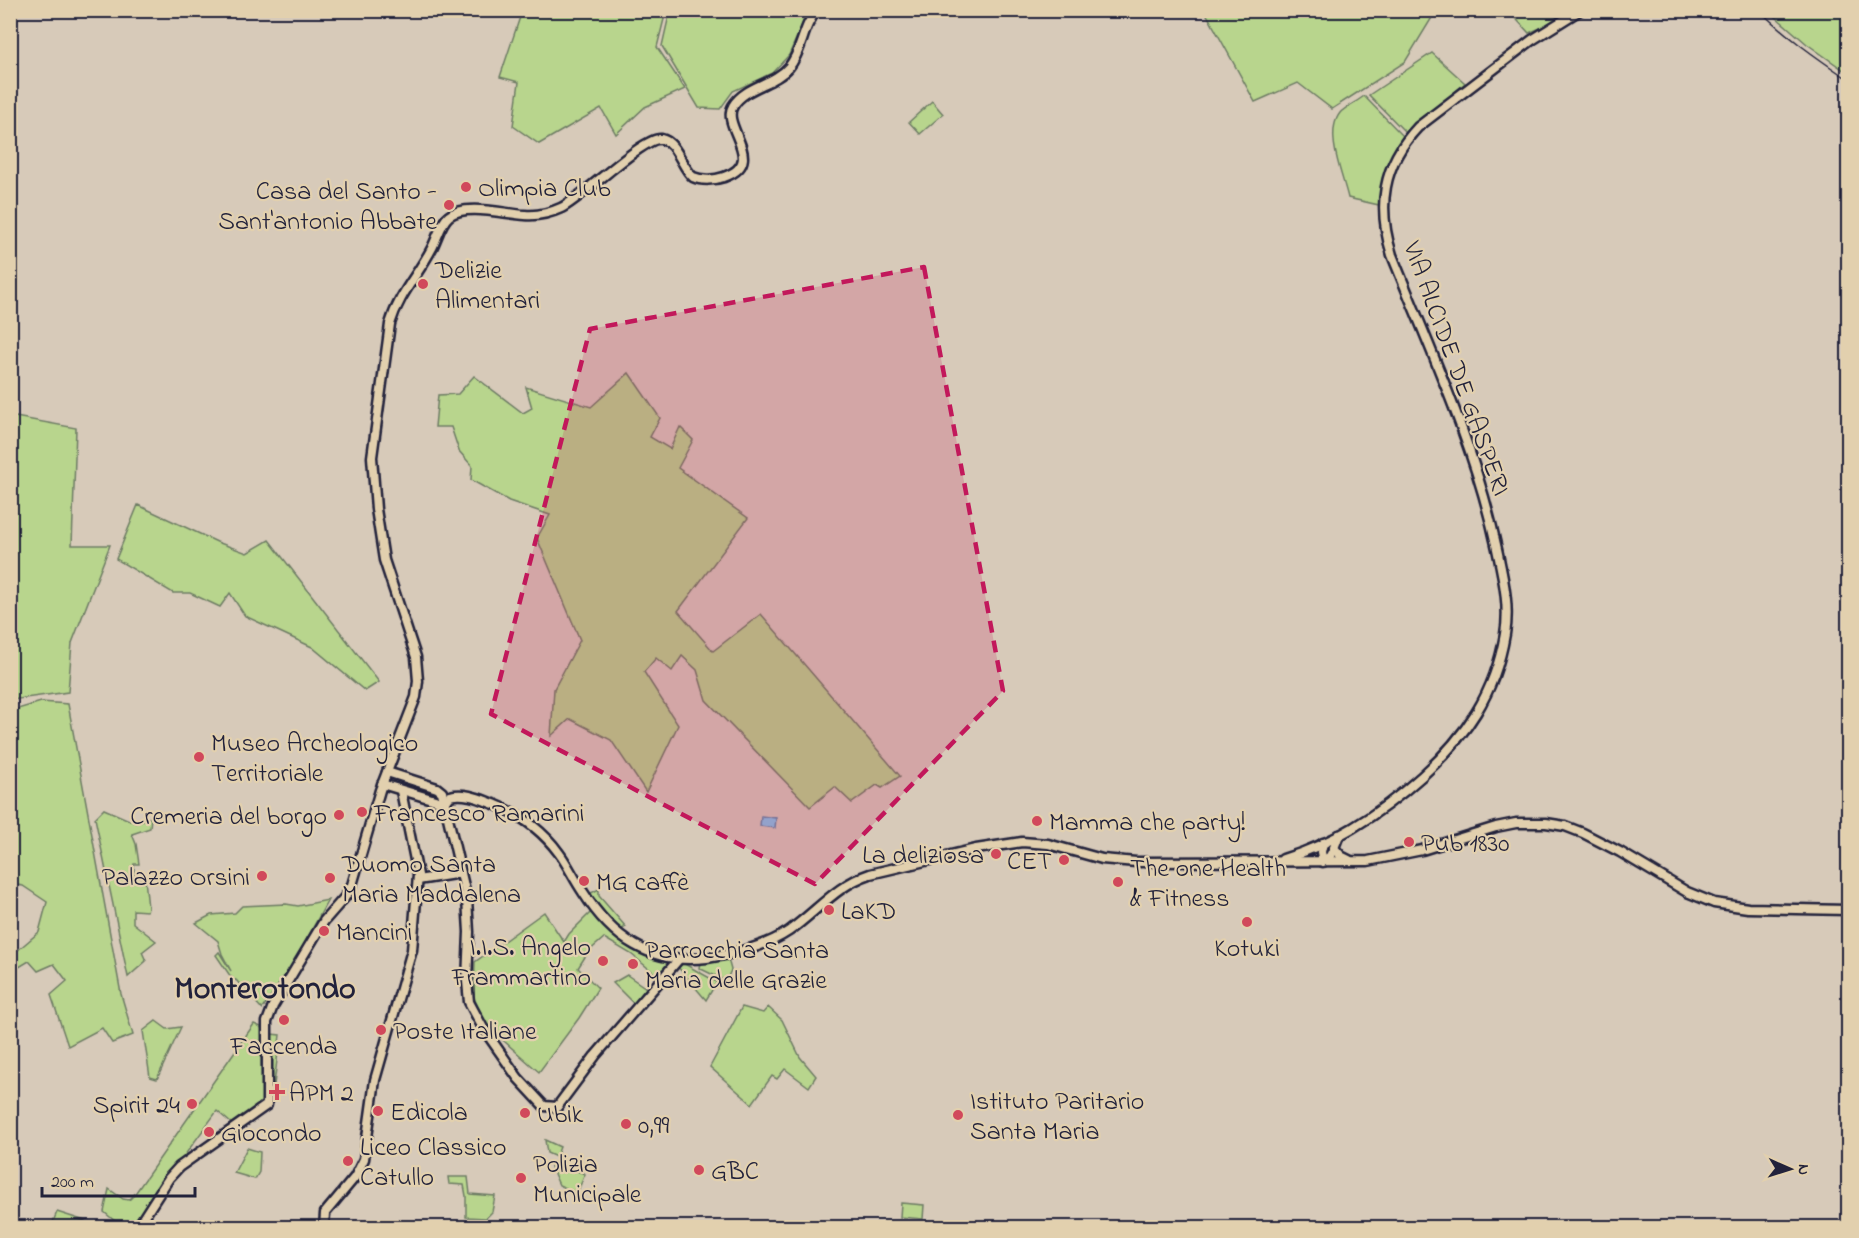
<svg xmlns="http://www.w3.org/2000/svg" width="1859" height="1238" viewBox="0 0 1859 1238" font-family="'Indie Flower',sans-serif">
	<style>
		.green { fill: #b8d58d; stroke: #6d7c64; stroke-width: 1.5 }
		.water { fill: #88c5e8; stroke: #5f84a3; stroke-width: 1.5 }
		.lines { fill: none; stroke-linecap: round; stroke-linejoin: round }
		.secondary-casing { stroke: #22223b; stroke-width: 13 }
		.secondary { stroke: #e2d0ae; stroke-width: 8 }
		.rail { stroke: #22223b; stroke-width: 1.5 }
		.marked { fill: #c2185b; fill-opacity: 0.2; stroke: #c2185b; stroke-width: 4.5; stroke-dasharray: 12 8; stroke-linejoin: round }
		.poi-dot { fill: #d1495b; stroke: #e2d0ae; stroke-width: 2 }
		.labels { text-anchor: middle; stroke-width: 4.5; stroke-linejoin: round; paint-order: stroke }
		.poi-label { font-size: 26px; fill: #22223b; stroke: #e2d0ae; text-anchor: start }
		.street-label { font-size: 26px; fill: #22223b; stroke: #e2d0ae }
		.district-label { font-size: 32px; font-weight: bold; fill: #22223b; stroke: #e2d0ae }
	</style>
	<rect width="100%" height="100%" fill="#d7cab9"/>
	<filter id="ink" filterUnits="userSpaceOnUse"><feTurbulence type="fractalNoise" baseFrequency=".0167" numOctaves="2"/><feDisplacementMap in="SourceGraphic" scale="12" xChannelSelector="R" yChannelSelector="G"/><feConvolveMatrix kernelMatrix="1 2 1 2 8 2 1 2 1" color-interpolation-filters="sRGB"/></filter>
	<g filter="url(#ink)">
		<g class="green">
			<path d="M522 11H666L657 47 685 89 645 107 616 134 601 108 539 144 513 126 519 82 500 77Z"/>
			<path d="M670 11V10L808 11 789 55 772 73 733 91 720 109 699 108 662 46Z"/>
			<path d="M1205 11H1436L1405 62 1332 109 1298 83 1255 102Z"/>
			<path d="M1509 11H1578L1529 33Z"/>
			<path d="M1769 11H1836L1848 23V73L1807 44Z"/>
			<path d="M1432 53 1465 83 1407 134 1369 95Z"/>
			<path d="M1364 96 1405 138C1388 161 1384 177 1379 205L1348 198C1343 176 1324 133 1340 113 1344 108 1358 101 1364 96Z"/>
			<path d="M932 101 943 114 920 134 909 122Z"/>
			<path d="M629 373 660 418 650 437 670 449 680 427 693 440 678 468 748 518 678 611 713 651 761 614 900 776 882 788 877 785 852 803 835 787 810 807 706 700 697 670 682 656 672 671 656 658 644 672 678 725 646 792 611 740 570 719 551 736 554 689 580 640 537 538 550 515 509 501 471 480 472 466 459 451 451 427H435L438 395 458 394 474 376 523 413 532 408 526 387 591 407Z"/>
			<path d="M10 416 76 428 72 545H110L72 643 68 692 11 700Z"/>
			<path d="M138 505 217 542 247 553 269 540 379 682 365 691 312 647 245 616 230 593 220 607 190 593H173L116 559Z"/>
			<path d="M41 702 68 704 121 994 133 1035 112 1043 102 1028 68 1046 51 995 67 981 54 964 38 971 29 961 11 972V956L39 932 47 902 23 886 11 884V711Z"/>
			<path d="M104 809 136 823 151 817 150 828 132 834 136 844 139 864H134V880L145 879 148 908 147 911 133 910V923L156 941 142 952 146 961 128 977 95 818Z"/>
			<path d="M599 889V896L626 927 620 930 600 913 587 895Z"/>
			<path d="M328 900 293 964 262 1009 236 980H233L216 955 219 952 231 971 222 954 218 941 196 923 211 915 235 913 242 906 286 904 298 906Z"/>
			<path d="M593 910 644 952 681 962 717 982 706 1000 677 966 659 977 631 954 604 938 588 952 578 968 598 988 579 1018 539 1072 487 1026 474 998 475 962 544 912 564 942 569 934Z"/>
			<path d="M725 958 728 959 731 970 726 981 699 968 700 962Z"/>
			<path d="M627 975 646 988 634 1004 613 983Z"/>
			<path d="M742 1007 763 1013 768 1007 782 1020 800 1057 816 1076 809 1087 785 1069 777 1079 772 1076 752 1104 710 1067Z"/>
			<path d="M156 1021 167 1029 181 1027 157 1079 150 1077 143 1031Z"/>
			<path d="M254 1024 261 1027 264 1036 257 1049 261 1052 262 1104 232 1124 217 1111 132 1227H122L104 1212 109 1189 123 1199 129 1200 134 1195Z"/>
			<path d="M271 1034 280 1035 273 1093 269 1091Z"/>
			<path d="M545 1140 560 1147 556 1157 547 1153Z"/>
			<path d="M247 1148 260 1152 259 1172 255 1179 234 1173Z"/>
			<path d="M552 1163H556L585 1174 577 1193 559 1185 551 1167Z"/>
			<path d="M448 1177H468L470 1194 495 1196 492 1212 486 1218 466 1217V1196L464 1185 449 1184Z"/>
			<path d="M901 1203 924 1205 923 1219 900 1217Z"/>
			<path d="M57 1212 85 1221 82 1227H51Z"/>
		</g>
		<path class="water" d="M761 816 776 818 775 828 760 826Z"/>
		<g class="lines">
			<defs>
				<g id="secondary">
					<path d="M387 772 437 788 442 792 467 899 469 932 467 981 469 1002 483 1028 518 1078 544 1106 557 1107 595 1056 679 959"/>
					<path d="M382 784 445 803"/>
					<path d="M445 803 450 796C465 792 480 799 494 804 519 814 543 831 559 853 568 865 574 879 583 892 612 938 650 965 707 958 734 954 767 946 789 931 817 911 837 885 870 874L976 849 1022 842 1048 844 1102 859 1136 862 1368 861 1422 850 1496 827 1516 823H1546L1565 826 1583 833 1620 852 1687 892 1714 903 1748 908 1848 910"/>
					<path d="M1339 835 1334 848 1341 856 1349 860"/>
					<path d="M1323 843 1321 852 1323 862 1330 856 1334 848"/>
					<path d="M1283 859C1334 844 1383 811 1422 776 1466 736 1495 694 1505 634 1510 606 1503 577 1497 549 1475 446 1431 352 1392 255 1377 207 1382 165 1418 127L1532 40 1580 10"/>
					<path d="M418 880 461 873"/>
					<path d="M137 1228 169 1178 179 1167 267 1105V1022L273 1006 324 921 345 897 352 885 380 790 416 697 418 681 416 657 384 560 376 509 372 457 390 324C399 294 418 275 432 248 437 239 441 222 449 216 465 203 505 214 525 215 536 216 550 213 561 208 581 199 644 136 661 139 677 142 682 168 693 177 702 181 715 180 724 177 768 162 720 127 733 106 745 86 774 85 789 67 803 50 802 27 817 10"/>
					<path d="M324 1228 325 1213 355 1177 364 1159 375 1080 412 950 418 875 401 791"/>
				</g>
			</defs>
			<use href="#secondary" class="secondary-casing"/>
			<use href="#secondary" class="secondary"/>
			<path class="rail" d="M1759 10C1787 37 1817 58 1848 79"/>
		</g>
	</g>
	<path class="marked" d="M924 267 1003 691 815 884 491 714 590 329Z"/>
	<g class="poi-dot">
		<circle cx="466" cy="187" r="6"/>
		<circle cx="449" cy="205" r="6"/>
		<circle cx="423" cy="284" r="6"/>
		<circle cx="199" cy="757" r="6"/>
		<circle cx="362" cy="812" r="6"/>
		<circle cx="339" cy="815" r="6"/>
		<circle cx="1037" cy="821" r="6"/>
		<circle cx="1409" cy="842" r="6"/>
		<circle cx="996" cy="854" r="6"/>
		<circle cx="1064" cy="860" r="6"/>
		<circle cx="262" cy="876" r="6"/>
		<circle cx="330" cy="878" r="6"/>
		<circle cx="584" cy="881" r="6"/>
		<circle cx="1118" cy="882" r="6"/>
		<circle cx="829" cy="910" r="6"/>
		<circle cx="1247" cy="922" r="6"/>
		<circle cx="324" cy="931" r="6"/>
		<circle cx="603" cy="961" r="6"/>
		<circle cx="633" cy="964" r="6"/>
		<circle cx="284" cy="1020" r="6"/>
		<circle cx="381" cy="1030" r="6"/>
		<path d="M274 1083h6v6h6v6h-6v6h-6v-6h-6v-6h6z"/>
		<circle cx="192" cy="1104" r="6"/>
		<circle cx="378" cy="1111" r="6"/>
		<circle cx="525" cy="1113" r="6"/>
		<circle cx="958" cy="1115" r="6"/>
		<circle cx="626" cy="1124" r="6"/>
		<circle cx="209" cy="1132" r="6"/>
		<circle cx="348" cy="1161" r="6"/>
		<circle cx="699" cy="1170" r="6"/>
		<circle cx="521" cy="1178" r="6"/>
	</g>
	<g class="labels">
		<g class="poi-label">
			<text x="478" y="196">Olimpia Club</text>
			<text x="437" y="199" text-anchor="end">Casa del Santo -<tspan x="437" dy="30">Sant'antonio Abbate</tspan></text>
			<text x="435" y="278">Delizie<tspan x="435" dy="30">Alimentari</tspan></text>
			<text x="211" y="751">Museo Archeologico<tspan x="211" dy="30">Territoriale</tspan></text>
			<text x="374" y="821">Francesco Ramarini</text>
			<text x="327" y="824" text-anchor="end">Cremeria del borgo</text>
			<text x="1049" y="830">Mamma che party!</text>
			<text x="1421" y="851">Pub 1830</text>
			<text x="984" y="863" text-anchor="end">La deliziosa</text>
			<text x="1052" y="869" text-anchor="end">CET</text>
			<text x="342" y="872">Duomo Santa<tspan x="342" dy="30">Maria Maddalena</tspan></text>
			<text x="1130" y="876">The one Health<tspan x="1130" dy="30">&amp; Fitness</tspan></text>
			<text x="250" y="885" text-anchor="end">Palazzo Orsini</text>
			<text x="596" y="890">MG caffè</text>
			<text x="841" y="919">LaKD</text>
			<text x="336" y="940">Mancini</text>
			<text x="591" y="955" text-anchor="end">I.I.S. Angelo<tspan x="591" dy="30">Frammartino</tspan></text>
			<text x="1247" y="956" text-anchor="middle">Kotuki</text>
			<text x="645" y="958">Parrocchia Santa<tspan x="645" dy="30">Maria delle Grazie</tspan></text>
			<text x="393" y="1039">Poste Italiane</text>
			<text x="284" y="1054" text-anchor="middle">Faccenda</text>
			<text x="289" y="1101">APM 2</text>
			<text x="970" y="1109">Istituto Paritario<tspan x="970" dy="30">Santa Maria</tspan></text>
			<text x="180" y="1113" text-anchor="end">Spirit 24</text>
			<text x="390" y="1120">Edicola</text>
			<text x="537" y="1122">Ubik</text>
			<text x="638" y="1133">0,99</text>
			<text x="221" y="1141">Giocondo</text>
			<text x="360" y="1155">Liceo Classico<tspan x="360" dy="30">Catullo</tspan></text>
			<text x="533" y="1172">Polizia<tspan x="533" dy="30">Municipale</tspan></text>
			<text x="711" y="1179">GBC</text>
		</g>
		<g class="street-label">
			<text transform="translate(1458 368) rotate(70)" y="9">VIA ALCIDE DE GASPERI</text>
		</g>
		<g class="district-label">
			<text x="265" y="998">Monterotondo</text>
		</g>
	</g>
	<rect width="1859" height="1238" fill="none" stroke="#e2d0ae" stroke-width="36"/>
	<rect x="18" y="18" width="1823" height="1202" fill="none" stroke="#22223b" stroke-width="2" filter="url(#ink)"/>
	<g transform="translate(1790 1169) rotate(93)" stroke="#e2d0ae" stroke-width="4.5" paint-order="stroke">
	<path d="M0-4.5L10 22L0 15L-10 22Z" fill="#22223b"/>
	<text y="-9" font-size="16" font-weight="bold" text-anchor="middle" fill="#22223b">N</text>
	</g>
	<path d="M42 1187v9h153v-9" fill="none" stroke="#22223b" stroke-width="3"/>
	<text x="51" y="1187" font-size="18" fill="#22223b" stroke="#e2d0ae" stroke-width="4.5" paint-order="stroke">200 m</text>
</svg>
